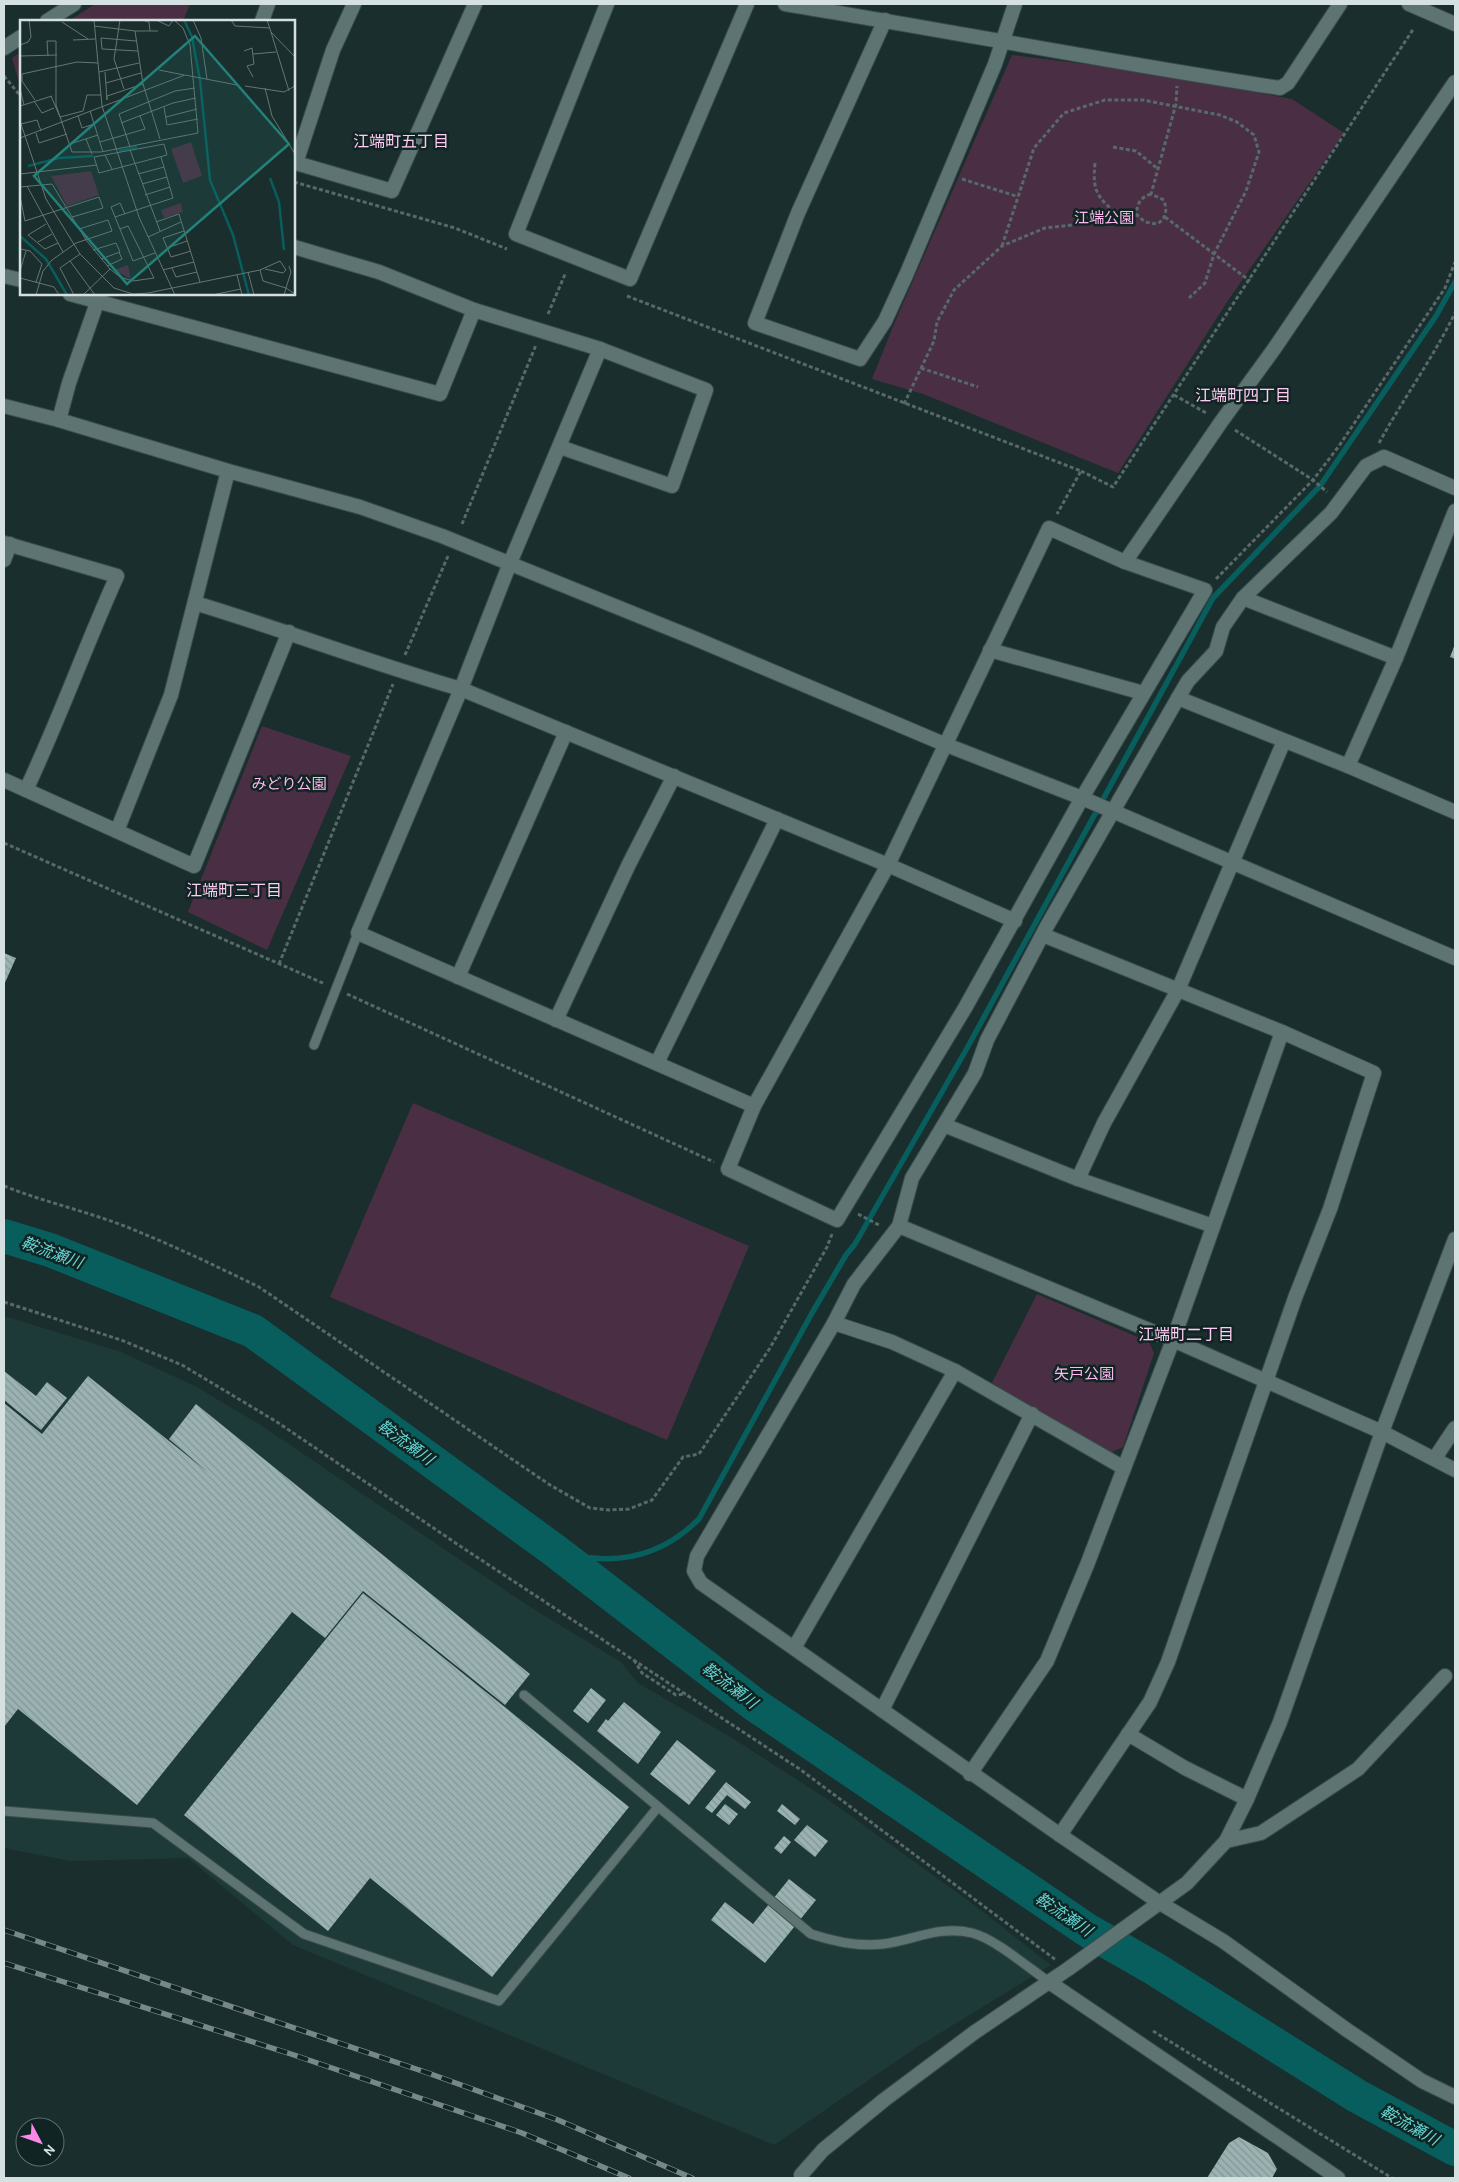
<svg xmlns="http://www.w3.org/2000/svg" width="1459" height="2182" viewBox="0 0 1459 2182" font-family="Karla,'Noto Sans JP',sans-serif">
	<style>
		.built { fill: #1d3a39 }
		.park { fill: #4a2f44 }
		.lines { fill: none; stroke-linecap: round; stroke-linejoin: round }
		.stream { stroke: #075e5d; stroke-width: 5.5 }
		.river { stroke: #075e5d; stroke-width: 34 }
		.building { fill: url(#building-back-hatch) }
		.service-casing { stroke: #3a4b4a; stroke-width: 11 }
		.minor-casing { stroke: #3a4b4a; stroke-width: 16 }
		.tertiary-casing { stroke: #3a4b4a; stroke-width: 16 }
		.path { stroke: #576968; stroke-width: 3; stroke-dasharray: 4 2.5; stroke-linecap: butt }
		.service { stroke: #5e7473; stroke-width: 9 }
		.minor { stroke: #5e7473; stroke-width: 14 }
		.tertiary { stroke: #5e7473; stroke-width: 14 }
		.rail-casing { stroke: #788888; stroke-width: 5.5 }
		.rail { stroke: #102423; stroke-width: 4; stroke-dasharray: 11; stroke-linecap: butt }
		.labels { text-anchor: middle; stroke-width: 5; stroke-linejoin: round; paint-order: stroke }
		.park-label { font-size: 15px; fill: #fdbaef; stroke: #102423 }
		.neighbourhood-label { font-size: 16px; fill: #ffcaf3; stroke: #102423 }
		.water-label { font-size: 16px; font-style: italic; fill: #66d6d4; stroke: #102423 }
		.inset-river { fill: none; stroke: #075e5d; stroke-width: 2.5 }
		.inset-road { fill: none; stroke: #657675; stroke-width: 1 }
		.view { fill: #23817a; fill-opacity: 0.15; stroke: #23817a; stroke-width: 2.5 }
		.inset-edge { fill: none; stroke: #d5e1e1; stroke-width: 2.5 }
	</style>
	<defs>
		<pattern id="building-back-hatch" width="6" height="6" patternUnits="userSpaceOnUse" patternTransform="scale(1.25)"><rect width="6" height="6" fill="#9ab2b1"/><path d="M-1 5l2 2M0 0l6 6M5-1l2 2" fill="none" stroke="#849696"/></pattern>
	</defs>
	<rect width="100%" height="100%" fill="#1a2e2d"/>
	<path class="built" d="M4 1316 121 1352 193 1385 259 1424 527 1605 621 1662 638 1683 737 1741 830 1801 973 1904 1051 1965 914 2049 774 2145 293 1945 188 1858 70 1861 4 1848Z"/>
	<g class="park">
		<path d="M95 4H190L183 21H69Z"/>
		<path d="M21 52V89L12 58Z"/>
		<path d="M1012 55 1141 71 1292 99 1344 133 1227 302 1118 473 923 394 872 379 894 324Z"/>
		<path d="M262 726 351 756 267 950 188 912Z"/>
		<path d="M413 1103 749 1246 667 1440 330 1297Z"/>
		<path d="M1037 1294 1149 1342 1154 1353 1123 1447 1110 1453 992 1383Z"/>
	</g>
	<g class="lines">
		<path class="stream" d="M554 1550C567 1553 580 1557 593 1558 634 1562 670 1548 699 1519L812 1313 846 1255 855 1244 966 1050 1213 598 1320 486 1436 316 1455 282"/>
		<path class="river" d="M4 1236 50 1250 253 1331 554 1550 755 1705 916 1814 1087 1930 1155 1969 1357 2096 1455 2149"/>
	</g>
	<g class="building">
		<path d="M1455 644V659L1450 657Z"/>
		<path d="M4 953 16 958 4 985Z"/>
		<path d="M4 1371 36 1396 47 1382 67 1398 41 1430 4 1400Z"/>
		<path d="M88 1376 209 1473 169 1439 196 1404 530 1674 505 1705 363 1591 325 1638 292 1612 137 1805 18 1709 4 1727V1403L42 1434Z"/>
		<path d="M363 1593 629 1807 492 1977 370 1878 328 1931 184 1815Z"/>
		<path d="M591 1688 606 1700 588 1723 573 1711Z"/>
		<path d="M624 1702 661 1732 638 1764 597 1731 606 1719 608 1721Z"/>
		<path d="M677 1740 716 1771 689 1805 650 1774Z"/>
		<path d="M726 1782 751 1802 745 1809 727 1795 712 1813 705 1808Z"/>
		<path d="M725 1804 738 1814 729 1825 716 1815Z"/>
		<path d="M782 1804 800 1819 795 1825 777 1811Z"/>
		<path d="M807 1825 828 1841 815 1857 794 1840Z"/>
		<path d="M784 1836 791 1842 781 1854 774 1848Z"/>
		<path d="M789 1879 816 1900 765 1963 711 1920 725 1902 753 1924Z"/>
		<path d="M1239 2137 1268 2153 1277 2169 1272 2178H1207L1229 2143Z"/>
	</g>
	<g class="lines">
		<defs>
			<g id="service">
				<path d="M314 1045 358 933"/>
				<path d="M524 1695 811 1934C835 1942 858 1947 883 1944 914 1940 940 1925 972 1933 994 1938 1030 1969 1049 1982"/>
				<path d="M4 1811 153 1823 304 1934 499 2001 658 1807"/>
			</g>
			<g id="minor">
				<path d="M354 4 333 50 296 163 392 191 475 4"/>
				<path d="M607 4 516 234 630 279 747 4"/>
				<path d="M785 4C950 31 1115 63 1280 88L1288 83 1340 4"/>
				<path d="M885 20 798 213 755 323 860 359 885 321 907 273 995 64 1015 4"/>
				<path d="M47 21 74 4"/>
				<path d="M262 21 268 4"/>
				<path d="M4 48 21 37"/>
				<path d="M294 247 379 272 474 310 600 349 706 390 672 486 560 447"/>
				<path d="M4 276 21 280"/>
				<path d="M70 294 440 394 474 310"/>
				<path d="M600 349 510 563 461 689 358 933 754 1106"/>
				<path d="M59 420 69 383 100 294"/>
				<path d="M1455 488 1384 457 1366 466 1331 513 1243 598 1223 627 1216 651 1188 681 1178 698 1047 926 987 1040 975 1073 912 1178 899 1226 854 1284 834 1323 697 1556 694 1571 701 1583 1060 1835 1160 1903 1223 1941 1347 2030 1422 2081 1455 2097"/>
				<path d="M1049 528 1125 562 1205 590 1082 798 965 1008 837 1220 728 1169 754 1106 888 865Z"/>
				<path d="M4 543 117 576C85 647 59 720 26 790"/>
				<path d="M4 560 10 544"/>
				<path d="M1125 562 1221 422 1274 349 1455 82"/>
				<path d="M1243 598 1396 658"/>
				<path d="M195 603C284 630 371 663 461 689L888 865 1015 921"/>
				<path d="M990 650 1143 693"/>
				<path d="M1178 698 1348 766 1455 812"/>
				<path d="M1348 766 1396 658 1455 511"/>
				<path d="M4 780 194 866 289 632"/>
				<path d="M117 831 171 695 228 471"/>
				<path d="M1043 935 1282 1032 1374 1073 1330 1209 1295 1298 1168 1662 1150 1702 1060 1835"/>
				<path d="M458 977 566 732"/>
				<path d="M556 1020 629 864 674 776"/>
				<path d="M657 1063 777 819"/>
				<path d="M944 1125 1078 1179"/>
				<path d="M899 1226 1173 1340 1382 1432 1455 1470"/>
				<path d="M1213 1226 1078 1179 1104 1123 1178 990 1284 741"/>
				<path d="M834 1323 892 1342 955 1371"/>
				<path d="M1435 1458 1455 1428"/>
				<path d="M794 1648 955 1371 1124 1468"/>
				<path d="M882 1710 1032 1414"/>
				<path d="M1128 1734 1185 1768 1247 1799"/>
				<path d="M970 1774 1047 1661 1087 1565 1173 1340 1282 1032"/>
				<path d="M1226 1841 1261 1833 1358 1769 1445 1676"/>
			</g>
			<g id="tertiary">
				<path d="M1409 4 1455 24"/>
				<path d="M4 406 59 420 228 471 360 507 442 536 696 639 944 744 1082 798 1455 958"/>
				<path d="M1049 1982 1338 2178"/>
				<path d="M801 2175 823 2150 884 2100 975 2032 1068 1969 1187 1883 1226 1841 1247 1799 1280 1722 1382 1432 1455 1239"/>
			</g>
		</defs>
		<use href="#service" class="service-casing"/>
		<use href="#minor" class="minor-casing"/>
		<use href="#tertiary" class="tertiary-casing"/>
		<g class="path">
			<path d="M4 76 18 93 21 94"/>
			<path d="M1113 147 1136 151 1158 169"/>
			<path d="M1095 163C1092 194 1098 196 1119 217"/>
			<path d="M962 179 1016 196"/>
			<path d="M294 182 455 228 507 249"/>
			<path d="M1151 194C1141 197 1136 204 1137 215L1145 222 1157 224C1167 218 1167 211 1164 200L1151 194 1176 104 1177 86"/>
			<path d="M1165 217 1250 281"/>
			<path d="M1002 246 1034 148 1064 113 1105 100H1143L1220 115 1237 122 1254 135 1259 152 1246 191 1214 254 1205 283 1189 298"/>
			<path d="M627 296 1081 471 1057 514"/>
			<path d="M548 314 566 272"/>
			<path d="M921 368 978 387"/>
			<path d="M1174 395 1208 414"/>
			<path d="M904 404 934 341 937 322 954 290 1002 246 1045 228 1098 222 1137 215"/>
			<path d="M1235 430 1313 480 1327 492"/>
			<path d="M1379 443C1403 399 1433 358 1455 313"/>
			<path d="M1081 471 1113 487 1414 28"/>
			<path d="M462 524 536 345"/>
			<path d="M1216 579 1313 480 1339 446 1445 288 1455 262"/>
			<path d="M405 655 448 556"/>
			<path d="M4 843 325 984"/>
			<path d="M279 964 393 684"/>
			<path d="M347 994 714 1162"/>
			<path d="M4 1186C44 1202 86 1211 127 1227 172 1245 216 1266 259 1287L550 1485 590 1508 609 1510 629 1509 652 1500 683 1457 699 1454 770 1348 827 1247 832 1234"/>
			<path d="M858 1214 879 1225"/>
			<path d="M4 1302 121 1340 182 1365 277 1422 463 1548 801 1770 1056 1960"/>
			<path d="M634 1660 642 1673 676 1695 686 1694"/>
			<path d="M1153 2031 1392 2178"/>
		</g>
		<use href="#service" class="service"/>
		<use href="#minor" class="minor"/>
		<use href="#tertiary" class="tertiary"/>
		<defs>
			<g id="rail">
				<path d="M4 1930 428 2073 558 2120 692 2178"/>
				<path d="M4 1963 291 2054 522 2133 629 2178"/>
			</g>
		</defs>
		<use href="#rail" class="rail-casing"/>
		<use href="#rail" class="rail"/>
	</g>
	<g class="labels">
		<g class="park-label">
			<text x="1104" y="223">江端公園</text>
			<text x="289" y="789">みどり公園</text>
			<text x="1084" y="1379">矢戸公園</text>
		</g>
		<g class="neighbourhood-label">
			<text x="401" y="147">江端町五丁目</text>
			<text x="1243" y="401">江端町四丁目</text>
			<text x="234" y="896">江端町三丁目</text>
			<text x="1186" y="1340">江端町二丁目</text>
		</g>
		<g class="water-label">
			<text transform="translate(52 1252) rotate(20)" y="6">鞍流瀬川</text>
			<text transform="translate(406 1442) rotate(36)" y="6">鞍流瀬川</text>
			<text transform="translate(730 1685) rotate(37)" y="6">鞍流瀬川</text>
			<text transform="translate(1064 1914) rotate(34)" y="6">鞍流瀬川</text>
			<text transform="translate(1410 2125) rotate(29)" y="6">鞍流瀬川</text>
		</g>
	</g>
	<g transform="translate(20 20)">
		<rect width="275" height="275" fill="#1a2e2d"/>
		<path d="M171 122 182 156 163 163 151 129ZM71 151 79 175 47 186 31 156ZM161 183 163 192 144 198 141 190ZM108 245 111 259 94 250Z" fill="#4a2f44"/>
		<path class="inset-river" d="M164 0 172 17 180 60 190 160 213 215 229 275M99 131 117 127M8 146 39 138 73 136M250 158 259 182 264 230M0 216 26 239 47 275"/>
		<path class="inset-road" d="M74 0 82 86 119 197 155 275M100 0 94 39 104 69M122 0 129 2 130 11M136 0 149 6 153 0M173 0 181 18 187 59M211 0 215 6 250 8M247 0 251 12 275 37M42 2 68 19M74 6 115 11 123 64 140 119M115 11H138M251 12 269 71M53 20 75 19M116 21 81 18 82 29 118 31M0 25 8 22 11 17 9 0M224 31 232 28 234 44 227 46 233 57M233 34 256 32M0 36 37 35M28 36 27 21H36V85L52 132H81L178 113 170 25 163 8 154 0M139 50 164 55M79 52 119 43M85 52 87 80V76L123 64M86 63 121 53M225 66 264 72 275 66M245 68 252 96 275 134M0 69 4 85M31 76 40 97 63 91 67 75H81M15 80 2 61V54L57 42 78 43M14 81 22 93 34 88M0 86 32 76M144 87 147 105 178 99M70 91 83 132M58 96 62 108 74 104M146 97 177 89M0 101 26 179 60 234 94 268 113 274 128 273 240 250 260 241 266 250 263 253 245 249M101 103 153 83 176 78M1 104 17 100 21 111M16 113 19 123 47 114M0 118 165 55 217 65M66 119 72 134M80 122 125 109 120 96M50 124 78 115M144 124 147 135 79 153 74 137ZM110 127 99 94 155 71 175 68M110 130 140 211M85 135 92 149M0 154 77 145M118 154 144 147M122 164 147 157M7 166 43 232M0 167 32 164 66 220 90 249 100 257 113 261 134 258 108 206 100 209M125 175 150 167M0 176 5 201 79 177 83 188 52 197M105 194 100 183 91 187 113 241 135 233M95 197 153 178 141 137M136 202 159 194 180 262M26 204 8 215 25 229 38 223M164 211 143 218 151 237 171 231M128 217 161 202M18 222 32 214M147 228 167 221M0 229 10 231 22 244 16 262M73 230 96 223 100 232 81 239M50 241 75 275M87 246 102 239 99 232M269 246 271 252 266 268 275 274M152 248 156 257 177 252M143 250 174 242M240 250 243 261 266 268 264 275M0 251 6 231M228 252 234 275M217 255 222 275M0 258 34 267 39 275M16 275 23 251 32 240 56 223 92 211 88 200 59 209M54 275 40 248 60 234M63 275 90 249M192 275 221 269"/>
		<path class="view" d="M175 16 269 124 107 264 14 156Z"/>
		<rect width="275" height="275" class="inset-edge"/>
	</g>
	<rect width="1459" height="2182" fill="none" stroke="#d5e1e1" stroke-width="10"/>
	<g transform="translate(40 2142) rotate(131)"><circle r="24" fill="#102423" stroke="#5f706f"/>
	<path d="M0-4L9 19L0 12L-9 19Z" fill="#fb87e6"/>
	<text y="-8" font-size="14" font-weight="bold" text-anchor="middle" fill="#d5e1e1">N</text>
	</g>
</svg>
